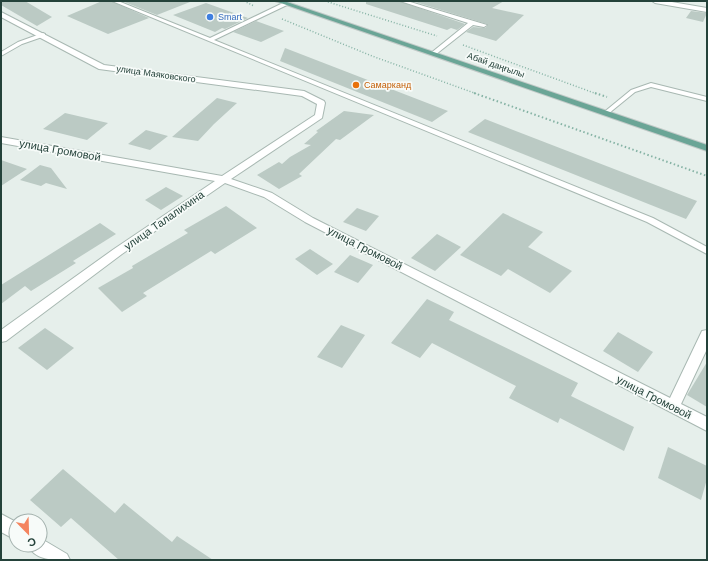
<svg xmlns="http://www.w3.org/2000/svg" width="708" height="561" viewBox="0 0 708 561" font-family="Helvetica,sans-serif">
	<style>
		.building { fill: #bbcac4 }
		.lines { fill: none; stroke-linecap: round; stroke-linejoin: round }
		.service-casing { stroke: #a8b8b2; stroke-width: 2 }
		.minor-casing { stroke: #a8b8b2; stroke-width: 2 }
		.primary-casing { stroke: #c2cac8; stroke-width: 2 }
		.path-far1 { stroke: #86b3a5; stroke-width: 1.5; stroke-dasharray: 1 2; stroke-linecap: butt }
		.path { stroke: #86b3a5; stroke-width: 2; stroke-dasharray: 1.5 2.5; stroke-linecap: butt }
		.service { fill: #fff; fill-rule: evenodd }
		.minor { fill: #fff; fill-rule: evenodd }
		.primary { fill: #6aa596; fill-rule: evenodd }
		.shop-dot { fill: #3f7fe0; stroke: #f7fbf9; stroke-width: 1.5 }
		.food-dot { fill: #e8710a; stroke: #f7fbf9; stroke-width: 1.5 }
		.labels { text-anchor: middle; stroke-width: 3.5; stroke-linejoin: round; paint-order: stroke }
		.far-shop-label { font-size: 9px; fill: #366cbe; stroke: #f7fbf9; text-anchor: start }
		.far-street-label { font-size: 9px; fill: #24423a; stroke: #f7fbf9 }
		.far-food-label { font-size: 9px; fill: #c56008; stroke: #f7fbf9; text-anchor: start }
		.street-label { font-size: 11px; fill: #24423a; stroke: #f7fbf9 }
	</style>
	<rect width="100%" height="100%" fill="#e6efeb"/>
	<g class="building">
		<path d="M1 1H25L52 17 37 26 1 5Z"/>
		<path d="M102 1H111L149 18 108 34 67 16Z"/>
		<path d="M122 1H190V2L157 15Z"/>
		<path d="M366 1H399L465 24 457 30 451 28 447 30 366 4Z"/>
		<path d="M412 1H504L492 8 524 15 496 41 466 32 473 27 485 28 488 25 487 24Z"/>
		<path d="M206 3 248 18 225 29 222 28 215 32 173 15Z"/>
		<path d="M691 11 707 13 703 22 686 18Z"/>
		<path d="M256 21 284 31 261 42 233 32Z"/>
		<path d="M285 48 448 111 432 122 280 61Z"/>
		<path d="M217 98 237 103 214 124 198 141 172 137Z"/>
		<path d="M344 111 374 115 340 140 336 139 299 174 302 176 279 189 257 175 279 162 282 164 290 157 311 145 304 144 318 132 316 131Z"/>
		<path d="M65 113 108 123 87 140 43 129Z"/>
		<path d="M485 119 697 201 686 219 468 132Z"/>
		<path d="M146 130 168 136 150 150 128 144Z"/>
		<path d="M1 160 27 169 1 186Z"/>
		<path d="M40 165 51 168 67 189 46 183 41 186 20 180Z"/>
		<path d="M166 187 183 196 161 210 145 200Z"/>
		<path d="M226 206 257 228 215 254 211 251 143 293 147 296 122 312 98 288 133 268 132 266 188 233 184 230Z"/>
		<path d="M357 208 379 216 366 231 343 222Z"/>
		<path d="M503 213 543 232 528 247 572 271 550 293 508 269 501 276 460 255Z"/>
		<path d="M100 223 116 234 73 261 76 263 31 291 25 286 1 304V285Z"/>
		<path d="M437 234 461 247 435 271 411 258Z"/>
		<path d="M310 249 333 264 317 275 295 259Z"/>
		<path d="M350 255 373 265 358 283 334 272Z"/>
		<path d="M427 299 454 312 449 320 578 383 571 396 634 427 624 451 560 418 558 423 509 398 516 386 432 343 420 358 391 343Z"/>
		<path d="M341 325 365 335 342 368 317 357Z"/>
		<path d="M45 328 74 348 47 370 18 348Z"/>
		<path d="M618 332 653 352 638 372 603 351Z"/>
		<path d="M707 362V407L687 395Z"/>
		<path d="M668 447 707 466V479L701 500 658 478Z"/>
		<path d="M63 469 115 513 124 503 172 542 177 536 213 560H119L71 518 61 527 30 500Z"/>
	</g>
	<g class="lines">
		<defs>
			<g id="service">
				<path d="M112 1H118L210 38 283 3H287V5L214 40 653 218 707 247V254L647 222Z"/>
				<path d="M400 1H407L487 25 484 27 473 25 435 55H431V53L468 23Z"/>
				<path d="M43 33 45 34V36L22 44 1 56V52L18 42Z"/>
				<path d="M651 83 707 97V101L651 87 635 92 608 114 603 113 631 90Z"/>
			</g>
			<g id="minor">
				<path d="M652 1H666L707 8V12L655 3Z"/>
				<path d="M1 12 104 65 304 91 324 101 325 103 322 118 231 179 272 193 313 218 670 398 702 331 707 330V349L681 404 707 417V431L305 222 264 197 225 183 122 254 6 341 1 342V330L114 249 215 181 1 143V137L222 176 315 115 317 104 302 96 99 69 1 17Z"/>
				<path d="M1 514 16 522V540L1 532Z"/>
				<path d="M40 538 67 554 70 560C54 560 35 561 28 545H40Z"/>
			</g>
			<path id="primary" d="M275 1H284L707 145V151Z"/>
		</defs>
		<use href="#service" class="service-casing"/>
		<use href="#minor" class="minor-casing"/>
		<use href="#primary" class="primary-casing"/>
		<g class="path-far1">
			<path d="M244 1 254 6"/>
			<path d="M325 1 437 36"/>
			<path d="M282 19 372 56 477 94"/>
			<path d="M463 45 597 94"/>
		</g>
		<g class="path">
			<path d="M474 93 707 176"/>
			<path d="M595 93 607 97"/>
		</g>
		<use href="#service" class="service"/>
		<use href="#minor" class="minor"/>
		<use href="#primary" class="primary"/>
	</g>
	<circle class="shop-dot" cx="210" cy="17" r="4"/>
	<circle class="food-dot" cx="356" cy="85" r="4"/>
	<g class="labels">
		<g class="far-shop-label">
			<text x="218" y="20">Smart</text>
		</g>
		<g class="far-street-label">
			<text transform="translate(496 65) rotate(19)" y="3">Абай даңғылы</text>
			<text transform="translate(156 74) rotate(8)" y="3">улица Маяковского</text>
		</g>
		<g class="far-food-label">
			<text x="364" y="88">Самарканд</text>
		</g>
		<g class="street-label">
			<text transform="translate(60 150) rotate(10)" y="4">улица Громовой</text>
			<text transform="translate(164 220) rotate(-35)" y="4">улица Талалихина</text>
			<text transform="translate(365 248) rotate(27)" y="4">улица Громовой</text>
			<text transform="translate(654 397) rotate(27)" y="4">улица Громовой</text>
		</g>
	</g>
	<rect width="708" height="561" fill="none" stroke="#24423a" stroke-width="4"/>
	<g transform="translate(28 533) rotate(157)"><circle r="19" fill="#f7fbf9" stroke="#a3b1ad"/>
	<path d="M0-3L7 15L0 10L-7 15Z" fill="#f4845f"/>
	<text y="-6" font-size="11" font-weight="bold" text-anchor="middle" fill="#24423a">С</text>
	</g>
</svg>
